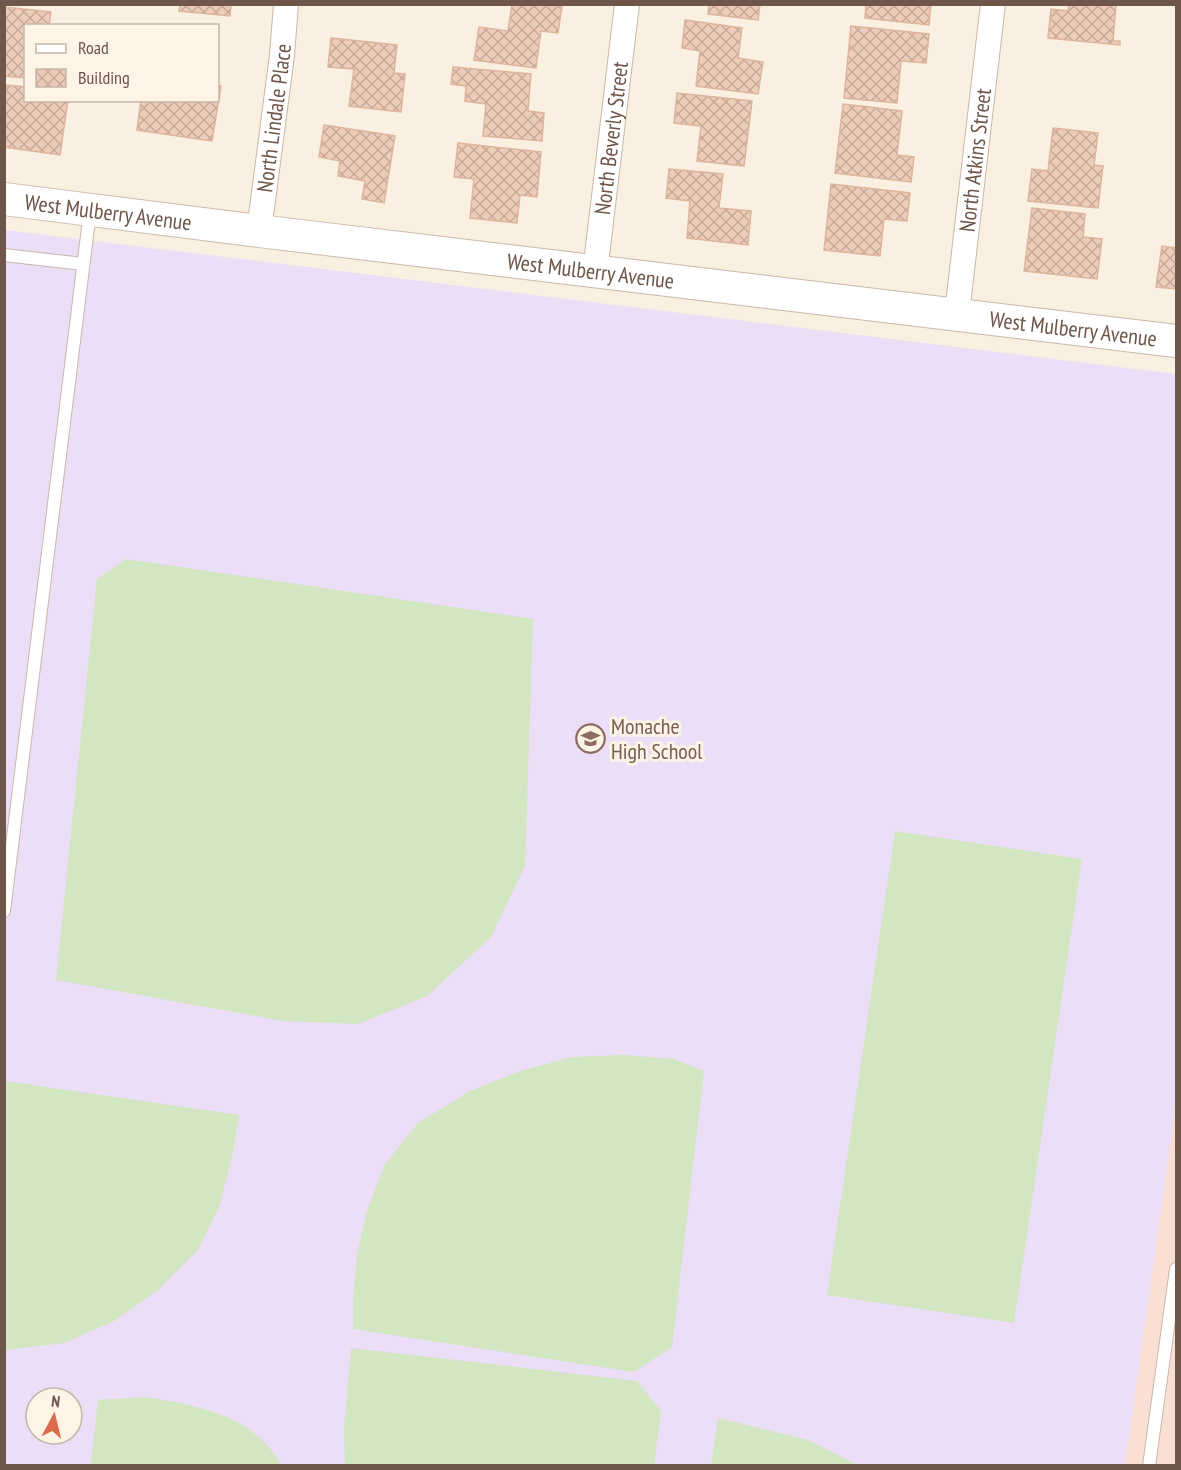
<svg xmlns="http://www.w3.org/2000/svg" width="1181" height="1470" viewBox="0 0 1181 1470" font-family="'PT Sans Narrow',sans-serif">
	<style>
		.commercial { fill: #fadfd5 }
		.education { fill: #ecdef6; fill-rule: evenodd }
		.grass { fill: #d1e6c1 }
		.building { fill: url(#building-cross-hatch); stroke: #dfb49c; stroke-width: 1.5 }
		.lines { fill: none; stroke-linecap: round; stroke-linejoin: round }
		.service-casing { stroke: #c9b7a9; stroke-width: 14 }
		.minor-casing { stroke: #c9b7a9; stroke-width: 26 }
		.tertiary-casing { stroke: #c9b7a9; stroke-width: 34 }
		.service { stroke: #fff; stroke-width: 12 }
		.minor { stroke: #fff; stroke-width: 24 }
		.tertiary { stroke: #fff; stroke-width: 32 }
		.labels { text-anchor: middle; stroke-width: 6; stroke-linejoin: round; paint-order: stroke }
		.street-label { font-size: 22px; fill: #6f564a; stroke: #fef4e6 }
		.education-label { font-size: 22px; fill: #785e54; stroke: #fef4e6; text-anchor: start }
	</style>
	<defs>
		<pattern id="building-cross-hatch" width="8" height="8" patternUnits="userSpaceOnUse" patternTransform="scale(1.5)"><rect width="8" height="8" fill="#edcdba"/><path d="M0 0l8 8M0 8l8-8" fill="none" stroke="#c4a999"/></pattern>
	</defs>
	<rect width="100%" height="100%" fill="#faf0e1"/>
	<path class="commercial" d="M1176 1103V1465H1125Z"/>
	<path class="education" d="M5 230 1176 374V1103L1125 1465 5 1466ZM36 1398H72V1434H36Z"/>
	<g class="grass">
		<path d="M126 559 533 619 525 866 491 937 427 996 358 1024 284 1021 56 980 97 579Z"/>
		<path d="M895 831 1082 859 1014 1323 827 1295Z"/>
		<path d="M624 1055 674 1059 704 1071 672 1347 634 1372 353 1329V1297L357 1255 366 1213 385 1164 418 1123 468 1092 520 1071 572 1057Z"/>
		<path d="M5 1081 239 1115 233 1152 219 1207 198 1250 158 1290 114 1321 64 1343 6 1350Z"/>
		<path d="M351 1348 637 1381 661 1411 654 1465H345L344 1429Z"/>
		<path d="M147 1397C199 1406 254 1415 281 1465H91L98 1400Z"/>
		<path d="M718 1418 808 1440 857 1465H711Z"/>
	</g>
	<g class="building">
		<path d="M180 4H231L230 16 179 11Z"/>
		<path d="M512 4 562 6 558 33 541 31 536 68 474 60 479 27 508 31Z"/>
		<path d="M709 4H760L758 20 708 14Z"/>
		<path d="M866 4H931L929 25 865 18Z"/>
		<path d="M1069 4H1116L1113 41H1120V45L1048 38 1051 9 1068 11Z"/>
		<path d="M4 7 51 12 49 26H26V78L4 76Z"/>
		<path d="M685 20 742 28 738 58 763 62 758 94 696 86 700 51 682 48Z"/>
		<path d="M851 26 929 34 926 63 901 61 897 103 844 98Z"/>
		<path d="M331 38 397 45 394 73 405 74 401 112 349 106 354 69 328 67Z"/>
		<path d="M453 67 531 74 528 111 544 113 542 141 483 136 486 104 465 101 466 86 451 84Z"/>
		<path d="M7 85 26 87V100H68L60 155 4 147V103Z"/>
		<path d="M218 85 221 86 212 141 137 130 141 100H218Z"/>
		<path d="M677 93 752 101 744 166 697 161 701 126 674 123Z"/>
		<path d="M843 104 902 111 897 155 914 157 911 182 835 173Z"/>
		<path d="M324 125 395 136 384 203 362 199 365 181 338 176 340 161 319 157Z"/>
		<path d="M1053 128 1098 133 1094 165 1103 166 1098 208 1028 201 1032 169 1048 171Z"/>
		<path d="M458 143 541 152 537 197 520 195 517 223 470 218 474 179 454 177Z"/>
		<path d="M669 169 723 174 719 208 751 211 748 245 687 238 690 201 666 198Z"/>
		<path d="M831 184 910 193 907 221 884 219 880 256 824 250Z"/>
		<path d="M1032 208 1085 214 1083 237 1102 239 1097 279 1024 271Z"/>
		<path d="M1176 242V289L1156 287 1162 246 1176 248Z"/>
	</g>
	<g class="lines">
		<defs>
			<g id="service">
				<path d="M4 255 83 264"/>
				<path d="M4 911 90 211"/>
				<path d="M1149 1466 1176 1269"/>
			</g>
			<g id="minor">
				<path id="s1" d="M259 231 282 55 286 4"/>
				<path id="s2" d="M595 272 627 4"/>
				<path id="s3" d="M957 313 993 4"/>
			</g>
			<g id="tertiary">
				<path id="s4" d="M4 199 259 231 1176 341"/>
			</g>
		</defs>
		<use href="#service" class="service-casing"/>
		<use href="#minor" class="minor-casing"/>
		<use href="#tertiary" class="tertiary-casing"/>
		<use href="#service" class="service"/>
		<use href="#minor" class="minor"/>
		<use href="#tertiary" class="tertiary"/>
	</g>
	<defs>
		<symbol id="school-ring" viewBox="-11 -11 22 22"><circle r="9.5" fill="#fef4e6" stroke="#8d6e63" stroke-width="1.5"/><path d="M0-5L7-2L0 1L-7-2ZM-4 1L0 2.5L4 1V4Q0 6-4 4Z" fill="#8d6e63"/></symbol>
	</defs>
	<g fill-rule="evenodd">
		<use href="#school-ring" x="574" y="722" width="33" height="33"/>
	</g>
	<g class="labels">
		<g class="street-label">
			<text dy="8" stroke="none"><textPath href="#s1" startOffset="114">North Lindale Place</textPath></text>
			<text dy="8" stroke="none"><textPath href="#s2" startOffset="135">North Beverly Street</textPath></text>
			<text dy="8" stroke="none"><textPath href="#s3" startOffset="154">North Atkins Street</textPath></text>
			<text dy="8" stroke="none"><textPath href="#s4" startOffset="105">West Mulberry Avenue</textPath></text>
			<text dy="8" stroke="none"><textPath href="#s4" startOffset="591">West Mulberry Avenue</textPath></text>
			<text dy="8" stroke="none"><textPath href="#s4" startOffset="1077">West Mulberry Avenue</textPath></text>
		</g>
		<g class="education-label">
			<text x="611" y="734">Monache<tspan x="611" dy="25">High School</tspan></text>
		</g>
	</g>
	<rect width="1181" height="1470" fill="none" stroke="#6f564a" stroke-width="12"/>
	<rect x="24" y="24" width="195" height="78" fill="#fef4e6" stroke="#c5b5a8" stroke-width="1.5"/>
	<rect x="36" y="44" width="30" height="9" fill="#ffffff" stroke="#c5b5a8" stroke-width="1.5"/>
	<text x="78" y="54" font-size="18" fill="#6f564a">Road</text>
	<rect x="36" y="69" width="30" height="18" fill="url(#building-cross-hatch)" stroke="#c5b5a8" stroke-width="1.5"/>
	<text x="78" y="84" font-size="18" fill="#6f564a">Building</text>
	<g transform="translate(54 1416) rotate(7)"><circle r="28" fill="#fef4e6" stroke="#c5b5a8" stroke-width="1.5"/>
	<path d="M0-4.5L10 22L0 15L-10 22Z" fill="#dc6a4d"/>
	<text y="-9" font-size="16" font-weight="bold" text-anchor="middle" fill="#6f564a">N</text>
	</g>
</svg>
